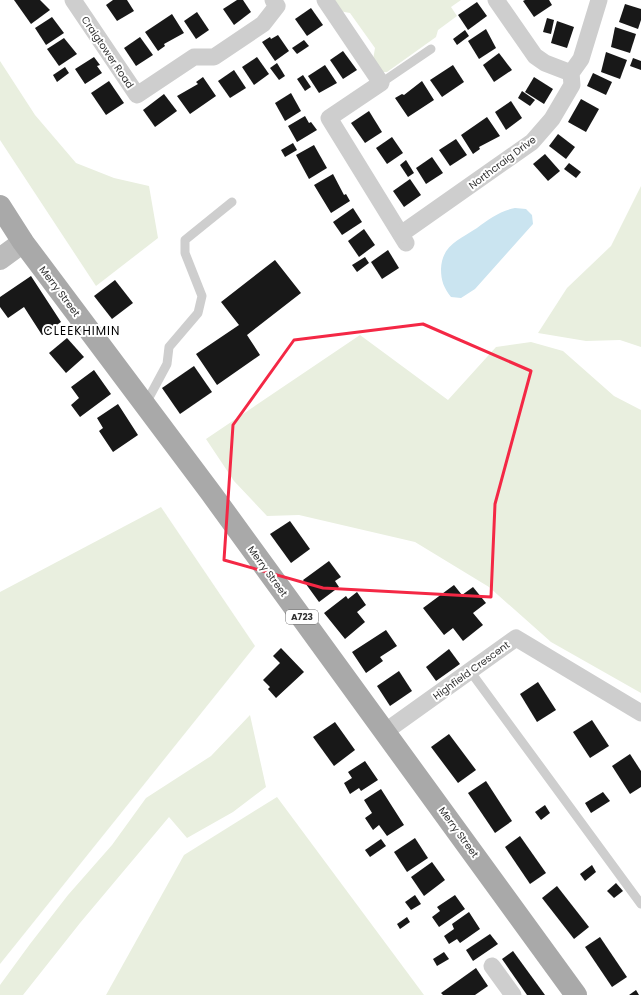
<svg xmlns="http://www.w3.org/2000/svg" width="641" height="995" viewBox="0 0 641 995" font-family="Poppins,sans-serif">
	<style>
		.green { fill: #e9efdf }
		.water { fill: #cae4f0 }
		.building { fill: #181818 }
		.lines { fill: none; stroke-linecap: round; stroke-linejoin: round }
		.lane { stroke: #cecece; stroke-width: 9 }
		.street { stroke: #cecece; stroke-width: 17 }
		.secondary { stroke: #bbb; stroke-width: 22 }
		.primary { stroke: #a9a9a9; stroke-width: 22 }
		.marked { fill: none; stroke: #f42845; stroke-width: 3; stroke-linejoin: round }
		.labels { text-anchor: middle; stroke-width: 4; stroke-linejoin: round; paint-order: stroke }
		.shield { fill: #fff; stroke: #6f6f6f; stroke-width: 1 }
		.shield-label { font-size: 9px; font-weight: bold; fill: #313131 }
		.street-label { font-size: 10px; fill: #313131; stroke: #fff }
		.quarter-label { font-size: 12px; letter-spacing: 1px; fill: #000; stroke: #fff }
	</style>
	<rect width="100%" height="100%" fill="#fff"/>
	<g class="green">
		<path d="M331 0H461L451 7 457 16 438 30 436 37 387 72H381L373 60 375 48 350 13 339 11Z"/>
		<path d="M0 61 35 115 76 163 114 178 149 186 158 238 96 286 0 140Z"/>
		<path d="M641 186V347L620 340 586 341 538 333 567 288 611 246Z"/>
		<path d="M360 335 448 400 496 347 531 342 563 351 614 396 641 410V693L551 642 489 587 415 542 299 515 267 516 234 481 206 439Z"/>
		<path d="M161 507 255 646 0 964V592Z"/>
		<path d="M250 715 266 787 233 812 187 838 169 817 80 923 23 995H0V985L30 944 68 895 112 845 146 798 211 756Z"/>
		<path d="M277 797 424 995H106L184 855Z"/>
	</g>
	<path class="water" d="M515 208 526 209 532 215 533 224 475 289 461 298 451 297C444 288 441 281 441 269 442 245 459 240 477 228 489 219 500 211 515 208Z"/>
	<g class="building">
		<path d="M14 0H40L50 10 31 24Z"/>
		<path d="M113 0H127L134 11 117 21 106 5Z"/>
		<path d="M237 0H243L251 12 234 25 223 9Z"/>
		<path d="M525 0H549L552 5 534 17 523 1Z"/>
		<path d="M477 2 487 16 468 30 458 15Z"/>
		<path d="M625 4 641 9V20L638 29 619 22Z"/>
		<path d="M311 8 323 25 307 36 295 19Z"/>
		<path d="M197 12 209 30 196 39 184 21Z"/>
		<path d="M172 14 184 33 164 44 165 46 158 51 145 32Z"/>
		<path d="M52 17 64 33 46 45 35 28Z"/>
		<path d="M547 18 554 20 551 34 543 32Z"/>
		<path d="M557 21 574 27 567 48 551 43Z"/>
		<path d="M615 27 636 34 630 53 611 47Z"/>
		<path d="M486 29 496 48 479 59 468 41Z"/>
		<path d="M465 30 469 36 457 45 453 39Z"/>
		<path d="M278 35 289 51 275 61 262 42 270 37 271 39Z"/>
		<path d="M140 37 153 55 136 66 124 48Z"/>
		<path d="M64 38 77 54 59 66 47 49Z"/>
		<path d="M304 40 309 46 297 54 292 48Z"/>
		<path d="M343 51 357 70 343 79 330 60Z"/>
		<path d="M606 52 627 60 620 79 601 72Z"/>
		<path d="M499 53 512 70 494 82 483 65Z"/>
		<path d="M94 57 100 65 97 66 102 73 85 84 75 69Z"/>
		<path d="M257 57 269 74 254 85 242 67Z"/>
		<path d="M633 58 641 61V70L630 66Z"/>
		<path d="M277 63 285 76 279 80 270 68Z"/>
		<path d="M325 65 337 83 319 93 308 76Z"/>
		<path d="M453 65 464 82 442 97 430 80Z"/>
		<path d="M65 67 69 73 57 82 53 75Z"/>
		<path d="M234 70 246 88 230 98 218 81Z"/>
		<path d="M593 73 612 82 606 95 587 86Z"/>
		<path d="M303 75 311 87 305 91 297 79Z"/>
		<path d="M203 77 216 96 190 114 177 96 198 84 196 82Z"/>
		<path d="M534 77 553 89 544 104 525 92Z"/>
		<path d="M109 81 124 103 106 115 91 93Z"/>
		<path d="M422 81 434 100 408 117 395 98 402 94 404 95Z"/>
		<path d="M522 91 535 100 530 106 518 98Z"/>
		<path d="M291 93 301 111 285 121 275 103Z"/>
		<path d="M164 94 177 111 155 127 143 110Z"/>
		<path d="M581 99 599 109 586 132 568 122Z"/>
		<path d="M511 101 522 118 506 130 495 112Z"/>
		<path d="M369 111 382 132 365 143 351 123Z"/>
		<path d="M305 116 309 123 311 122 317 130 297 142 288 126Z"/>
		<path d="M487 117 500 136 479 147 480 149 473 154 461 135Z"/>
		<path d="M558 134 575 147 566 159 549 146Z"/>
		<path d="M392 137 403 153 387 164 376 148Z"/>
		<path d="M456 139 467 155 450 166 439 150Z"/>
		<path d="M293 143 297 150 285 157 281 150Z"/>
		<path d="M314 145 327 168 309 179 296 155Z"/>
		<path d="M545 154 560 171 548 181 533 164Z"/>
		<path d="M432 157 443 173 426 184 416 168Z"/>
		<path d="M406 160 414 173 408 177 400 165Z"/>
		<path d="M569 163 581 172 576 178 564 169Z"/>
		<path d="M333 174 344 195 346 194 350 201 331 213 314 185Z"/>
		<path d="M410 179 421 195 404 207 393 191Z"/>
		<path d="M353 208 362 222 342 235 333 222Z"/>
		<path d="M364 229 375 245 359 257 348 241Z"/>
		<path d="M388 250 399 268 382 279 371 262Z"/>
		<path d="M365 257 369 263 357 272 352 265Z"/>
		<path d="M275 260 301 293 247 335 260 355 217 385 196 354 239 325 221 302Z"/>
		<path d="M31 276 61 322 42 335 24 307 8 318 0 307V297Z"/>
		<path d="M115 280 133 303 112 319 94 296Z"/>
		<path d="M67 338 84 357 66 373 49 353Z"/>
		<path d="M194 366 212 392 180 414 162 388Z"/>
		<path d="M94 370 111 394 80 417 71 405 79 398 71 387Z"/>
		<path d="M118 404 138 435 113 452 99 431 103 428 97 418Z"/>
		<path d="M290 521 310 549 291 563 270 534Z"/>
		<path d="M329 561 341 577 335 581 339 587 319 602 303 580Z"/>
		<path d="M454 585 462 595 473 587 486 603 473 613 483 625 463 641 453 628 444 635 423 608Z"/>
		<path d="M357 592 366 605 357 612 365 622 345 639 324 613 346 596 348 599Z"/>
		<path d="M386 630 397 646 380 657 383 661 366 673 352 652Z"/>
		<path d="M281 648 304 672 276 698 268 689 270 687 263 680 280 663 273 656Z"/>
		<path d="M449 649 460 664 436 681 426 667Z"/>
		<path d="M399 671 412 691 390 706 377 686Z"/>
		<path d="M538 682 556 710 537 722 520 694Z"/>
		<path d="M592 720 609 746 590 758 573 732Z"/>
		<path d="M335 722 355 750 334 766 313 737Z"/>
		<path d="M449 734 476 770 458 783 431 747Z"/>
		<path d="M630 754 641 771V787L630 794 612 766Z"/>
		<path d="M365 761 378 780 361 791 359 788 350 794 344 783 352 778 348 772Z"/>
		<path d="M486 781 512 821 495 833 468 793Z"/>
		<path d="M381 789 404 825 387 836 379 825 373 830 365 818 372 813 364 800Z"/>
		<path d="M603 792 610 801 591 813 585 803Z"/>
		<path d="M545 805 550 813 541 820 535 812Z"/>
		<path d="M520 836 546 873 530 884 505 847Z"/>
		<path d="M415 838 428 858 407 872 394 852Z"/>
		<path d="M381 839 386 846 370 857 365 850Z"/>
		<path d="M432 862 445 880 424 896 411 877Z"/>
		<path d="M592 865 596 872 585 881 580 874Z"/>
		<path d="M616 883 623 891 614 898 607 891Z"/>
		<path d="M557 886 589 927 574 939 542 898Z"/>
		<path d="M415 895 421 904 411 910 405 902Z"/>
		<path d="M455 895 465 909 439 927 432 917 440 911 437 907Z"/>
		<path d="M469 912 480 929 460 943 457 939 449 944 444 936 454 929 452 924Z"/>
		<path d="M407 917 410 922 400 929 397 924Z"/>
		<path d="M490 934 498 944 473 961 466 950Z"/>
		<path d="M600 937 627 977 612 987 585 947Z"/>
		<path d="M513 951 545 995H527L502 959Z"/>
		<path d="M444 952 449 959 437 966 433 959Z"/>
		<path d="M476 968 488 986 475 995H443L441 993Z"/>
		<path d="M636 990 639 995H629Z"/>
	</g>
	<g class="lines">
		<g class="lane">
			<path d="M381 83 431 49"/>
			<path d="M145 405 167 364 169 347 198 313 202 296 185 253V240L232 202"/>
			<path d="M470 671 641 904"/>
		</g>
		<g class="street">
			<path d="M73 0 137 95 194 57H214L263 24 277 6 273 0"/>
			<path d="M325 0 381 83 329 118 406 243"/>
			<path d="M496 0 535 56 545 63 571 73"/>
			<path d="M401 234 532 142 552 119 572 85 571 73 581 59 599 0"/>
			<path d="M386 731 516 638 641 713"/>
			<path d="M492 966 513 995"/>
		</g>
		<path class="secondary" d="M0 259 23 242"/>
		<path class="primary" d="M0 206 23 242 211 493 576 995"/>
	</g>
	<path class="marked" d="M423 324 531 371 495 504 491 597 323 588 224 560 233 425 294 340Z"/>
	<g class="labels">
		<rect class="shield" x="286" y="610" width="32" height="14" rx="3"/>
		<g class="shield-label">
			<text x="302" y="620">A723</text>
		</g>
		<g class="street-label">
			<text transform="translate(108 52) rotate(56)" y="4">Craigtower Road</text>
			<text transform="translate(502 162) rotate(-37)" y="4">Northcraig Drive</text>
			<text transform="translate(60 291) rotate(53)" y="4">Merry Street</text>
			<text transform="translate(268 571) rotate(54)" y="4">Merry Street</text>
			<text transform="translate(471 670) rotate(-36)" y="4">Highfield Crescent</text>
			<text transform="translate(459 832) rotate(54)" y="4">Merry Street</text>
		</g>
		<g class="quarter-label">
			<text x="82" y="335">CLEEKHIMIN</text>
		</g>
	</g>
</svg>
